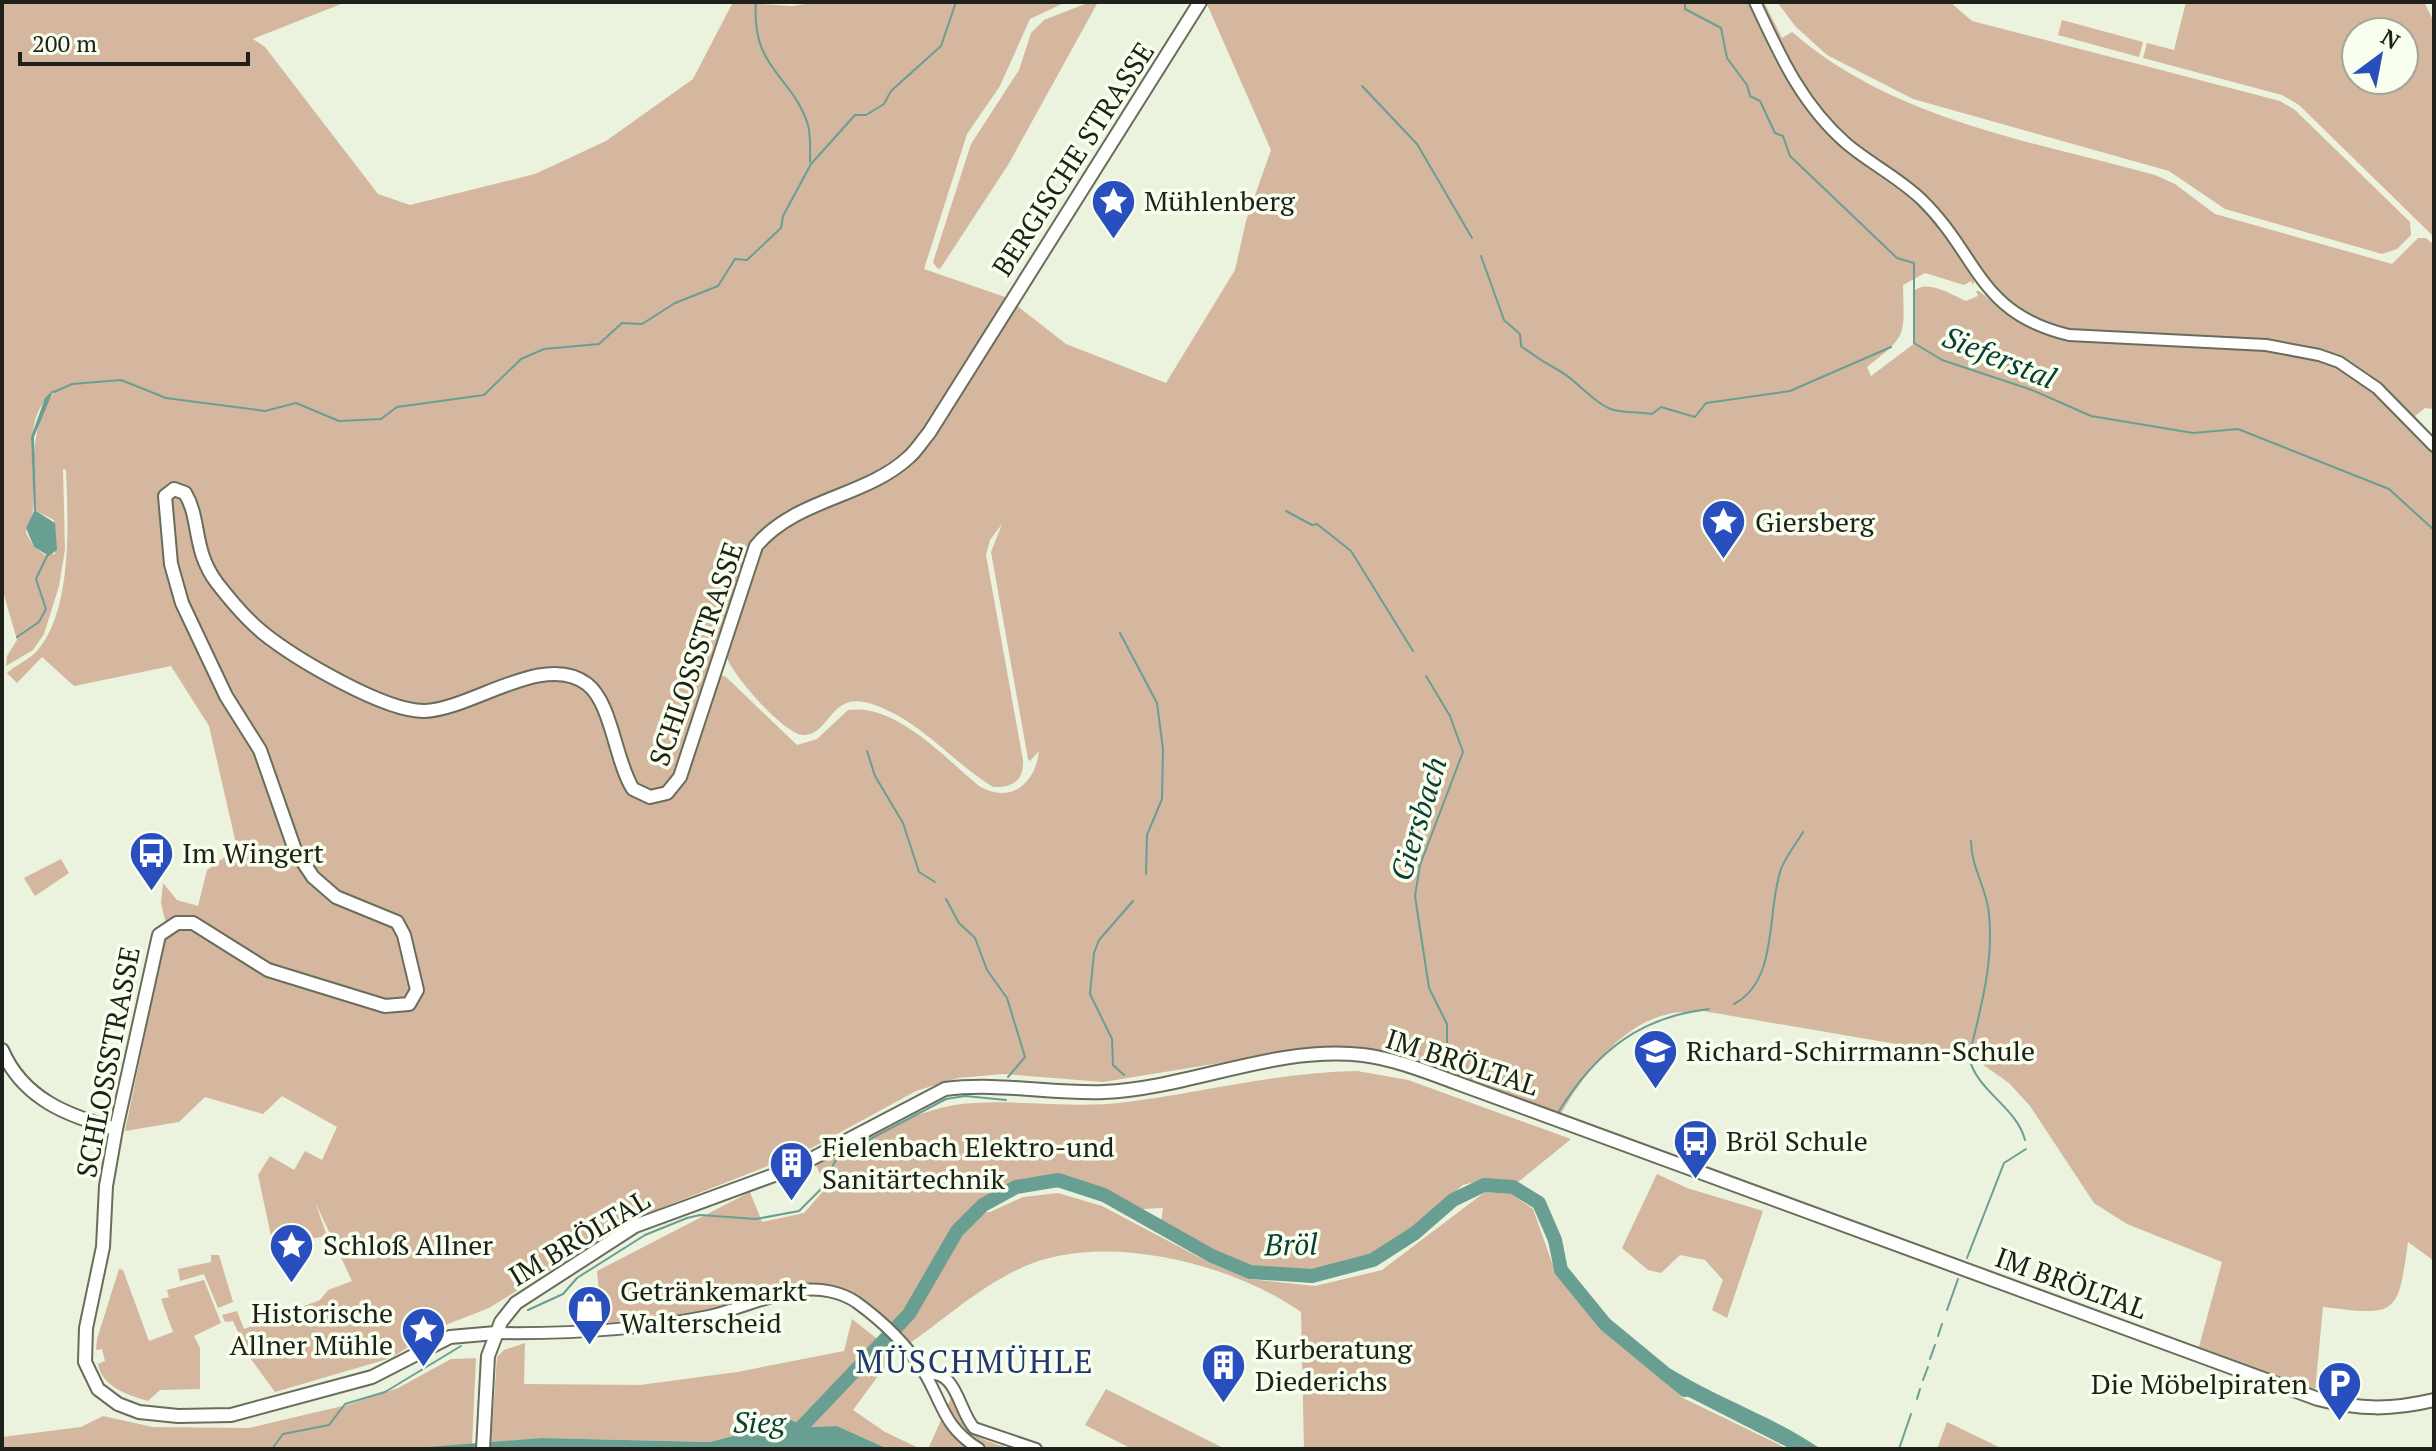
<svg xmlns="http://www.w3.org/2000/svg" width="2436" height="1451" viewBox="0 0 2436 1451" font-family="'PT Serif',serif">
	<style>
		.green { fill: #d4b79e; fill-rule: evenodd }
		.water { fill: #699f93 }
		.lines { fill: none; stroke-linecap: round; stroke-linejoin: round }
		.stream { stroke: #699f93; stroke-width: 2 }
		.river { stroke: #699f93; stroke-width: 14 }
		.minor-casing { stroke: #686d5c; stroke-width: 14 }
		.major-casing { stroke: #686d5c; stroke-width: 16 }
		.minor { stroke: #fff; stroke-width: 10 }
		.major { stroke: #fff; stroke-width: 12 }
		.labels { text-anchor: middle; stroke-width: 7; stroke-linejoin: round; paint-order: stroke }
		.street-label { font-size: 28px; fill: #1e2119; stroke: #f9ffee }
		.poi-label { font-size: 28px; fill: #1e2119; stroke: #f9ffee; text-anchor: start }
		.water-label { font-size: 30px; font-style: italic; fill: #0b3e35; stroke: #f9ffee }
		.quarter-label { font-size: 32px; letter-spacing: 2px; fill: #22376f; stroke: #f9ffee }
	</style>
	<rect width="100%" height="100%" fill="#ebf2dd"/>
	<g class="green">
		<path d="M2 2H346L253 39 265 47 378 194 410 205 535 174 606 141 693 79 733 2 792 6 818 2H1066L1030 19 1000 86 967 134 924 269 1008 298 920 440 899 460 751 541 708 675 725 676 797 745 817 739 848 710C896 703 944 757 979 786 1010 804 1035 785 1039 751L1030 761 1028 759 991 552 1002 524 990 540 986 555 1023 760C1024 780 1013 788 993 787 951 761 920 720 872 704 830 690 832 732 805 735 787 738 730 673 726 655L752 562 774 531 901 469 1016 305 1066 344 1166 383 1235 270 1246 221 1271 150 1206 2H1749L1784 75 1806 108 1831 136 1928 212 1975 279 1973 285 1971 281 1964 285 1925 273 1903 285C1904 336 1908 335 1867 367L1871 376 1915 343 1913 292C1927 278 1951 295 1966 301L1978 296 1976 291H1979L2015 319 2052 335 2277 351 2319 360 2340 368 2374 391 2434 451V1261L2408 1242C2398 1316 2397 1316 2323 1307L2315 1392 2199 1347 2222 1262 2127 1224 2094 1203 2030 1106 2009 1083 1972 1057 1703 1011C1691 1012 1677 1011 1665 1015 1620 1026 1582 1076 1561 1114L1413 1058 1362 1047 1311 1048 1103 1082 1003 1074 958 1078 916 1091 806 1151 633 1219 489 1308 438 1328 391 1358 275 1392 237 1340 239 1334 233 1321 225 1322 222 1315 237 1311 244 1329 320 1300 328 1290 352 1281 315 1202 327 1236 273 1245 258 1175 270 1156 294 1170 305 1151 322 1160 337 1127 282 1096 263 1114 205 1097 179 1122 125 1131 167 928 161 903 163 883 177 900 198 906 207 870 237 848 209 726 171 666 74 686 42 657 17 683 7 673C15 665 29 660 37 651 73 610 68 521 66 470L63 469 65 549 59 586 44 634 33 650 6 666 7 656 17 640 2 588ZM55 392C31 415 31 480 36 511L54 520 55 554 45 555 34 547 26 533C26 524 33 518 33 509 37 474 19 415 55 392Z"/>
		<path d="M1090 2H1098L1008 165 940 269 937 268 933 262 971 144 1019 70 1031 33 1044 20Z"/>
		<path d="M1759 2H1764L1782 38 1792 32C1892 119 2030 141 2155 175L2175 184 2215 214 2392 264 2418 238H2426L2434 245V409L2425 408 2415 416 2434 440 2405 410 2310 348 2273 342 2073 331 2034 320 2000 297 1939 210 1838 132 1796 78Z"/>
		<path d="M1777 2H1950L1972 21 2280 101 2295 110 2410 222 2411 235 2397 249 2382 254 2225 209 2169 171 1913 99 1827 55 1796 27Z"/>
		<path d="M2186 2H2424L2434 22V237L2299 105 2282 95 2143 58 2147 43 2174 50ZM2356 32H2404V80H2356Z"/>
		<path d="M2062 20 2143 42 2139 57 2058 35Z"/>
		<path d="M61 859 69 873 35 896 24 878Z"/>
		<path d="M1357 1071 1408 1080 1571 1139 1517 1183 1486 1179 1463 1185 1410 1231 1371 1257 1314 1273 1252 1270 1161 1223 1163 1208 1144 1209 1142 1213C1080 1178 1027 1162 968 1213L990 1212 1023 1197 1058 1193 1102 1206 1210 1263 1249 1279 1315 1286 1382 1270 1485 1192 1511 1194 1533 1209 1556 1274 1602 1327 1683 1398 1788 1449H1304L1301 1312C1232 1263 1101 1230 1021 1268 981 1286 946 1318 910 1343 830 1262 799 1290 701 1313 669 1320 634 1320 602 1323L597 1271 750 1192 762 1222 804 1213 826 1188 816 1165C865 1141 918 1105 974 1103 1025 1100 1076 1109 1127 1102 1204 1092 1280 1072 1357 1071Z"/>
		<path d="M1657 1174 1687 1188 1763 1211 1727 1318 1712 1310 1723 1280 1705 1260 1680 1255 1661 1273 1648 1270 1622 1248Z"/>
		<path d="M211 1255H219L233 1302 218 1308 204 1274 180 1281 178 1269 211 1262Z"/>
		<path d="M119 1269 123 1270 149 1341 173 1332 161 1299 169 1297 167 1290 204 1280 221 1323 194 1336 200 1348V1389L160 1390 148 1401C128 1395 102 1387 98 1364L105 1361 102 1349 96 1350 97 1339Z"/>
		<path d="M852 1319 895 1353 853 1410 885 1432 921 1449H888L837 1426 807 1427 784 1417 760 1429 710 1442 541 1438 491 1443 497 1357 504 1350 525 1343 524 1384 640 1385 737 1372 844 1351Z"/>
		<path d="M476 1358 472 1445 403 1449H2V1437L81 1427 103 1416 153 1427 249 1428 351 1404 398 1388 451 1359Z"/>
		<path d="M1106 1389 1225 1449H1132L1085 1425Z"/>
		<path d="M951 1398C967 1436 973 1437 1012 1449H928Z"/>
		<path d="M1947 1422 2003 1449H1937Z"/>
	</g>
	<g class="water">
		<path d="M54 389 34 437 36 511 55 523 57 550 49 556 34 547 26 528 34 511 31 437 45 398Z"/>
		<path d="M1671 1369C1720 1399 1774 1417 1821 1449H1791L1673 1389Z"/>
		<path d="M784 1417 807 1427 837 1426 888 1449H403L541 1438 710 1442 760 1429Z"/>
	</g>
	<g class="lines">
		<g class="stream">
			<path d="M756 2C751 70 792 74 808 125 811 136 810 151 810 162"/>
			<path d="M1685 2V9L1721 28 1727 58 1747 85 1750 96 1760 101 1775 133 1783 136 1790 156 1897 258 1914 263V343L1942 360 2032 390 2091 416 2193 433 2238 429 2389 489 2434 530"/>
			<path d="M1362 86 1417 144 1472 238"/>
			<path d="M1481 256 1504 320 1520 334 1521 346C1534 356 1545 363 1558 370 1575 378 1595 405 1614 410 1626 413 1640 412 1652 414L1661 407 1695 417 1706 403 1790 391 1891 347"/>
			<path d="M54 392 72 384 121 380 166 398 265 411 296 403 339 421 381 419 397 407 484 395 521 359 544 349 599 344 622 323 642 324 675 303 718 286 735 259 747 260 781 228 783 216 811 164 855 115H866L884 104 891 91 941 46 956 2"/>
			<path d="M1286 511 1312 525 1317 524 1351 551 1413 651"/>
			<path d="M1120 633 1157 703 1163 749 1162 799 1147 835 1146 874"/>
			<path d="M17 637 39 622 46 609 36 579 48 554"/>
			<path d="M1426 676 1450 716 1463 752 1420 865 1415 896 1429 988 1447 1024V1072"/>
			<path d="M867 751 875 776 903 823 919 872 935 882"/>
			<path d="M1971 841C1971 867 1987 889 1989 914 1994 964 1980 1010 1969 1057 1976 1091 2017 1107 2025 1140"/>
			<path d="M946 899 959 923 975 938 987 970 1007 998 1025 1057 1008 1077"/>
			<path d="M1734 1004C1779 980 1766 913 1781 869 1786 856 1796 844 1803 832"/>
			<path d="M1124 1075 1113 1065 1112 1039 1090 994 1094 953 1099 940 1133 901"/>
			<path d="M1559 1111C1596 1052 1639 1017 1709 1009"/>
			<path d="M1967 1258 2004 1163 2026 1149"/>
			<path d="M528 1310 563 1294 577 1278 645 1235 687 1218 700 1215 756 1219 799 1211 820 1190 838 1156 946 1099 965 1096 1006 1100"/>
			<path d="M1947 1310 1958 1279"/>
			<path d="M1938 1336 1942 1324"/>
			<path d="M1930 1359 1935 1345"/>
			<path d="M1923 1380 1928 1367"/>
			<path d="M1917 1399 1920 1389"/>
			<path d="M272 1449 283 1434 329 1425 345 1404 385 1392 461 1346"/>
			<path d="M1899 1449 1911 1414"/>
		</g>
		<path class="river" d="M790 1439 909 1314 957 1231 983 1205 1016 1187 1058 1180 1104 1195 1212 1256 1250 1272 1312 1276 1373 1260 1415 1233 1453 1200 1484 1185 1513 1187 1539 1203 1555 1240 1561 1270 1605 1324 1685 1390"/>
		<defs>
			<g id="minor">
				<path d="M1755 2C1780 56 1802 105 1847 144 1871 164 1899 178 1921 199 1979 255 1977 313 2069 335L2266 345 2319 355 2339 362 2377 388 2434 446"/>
				<path d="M496 1333C566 1334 640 1330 709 1316 740 1309 771 1294 803 1290 821 1288 841 1292 856 1302 881 1320 907 1345 924 1372 944 1406 943 1426 979 1449"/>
				<path d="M925 1374C957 1368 958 1410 974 1428L1036 1449"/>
			</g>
			<g id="major">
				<path d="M2 1050C23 1099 68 1116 116 1129"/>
				<path d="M496 1333 450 1337 372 1377 231 1415 178 1416 139 1412 118 1404 98 1389 85 1362 86 1328 103 1247 106 1186 116 1129 159 935 177 923H193L268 970 385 1006 409 1004 417 990 404 935 397 922 336 897 313 877 295 850 260 750 226 696 182 603 171 564 165 496 174 489 185 493C201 519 192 550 217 583 231 601 245 618 262 632 294 658 385 712 425 711 472 709 544 651 587 684 612 703 615 761 633 789L650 797 667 793 680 777 756 546C796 498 865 498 909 457 917 450 922 441 929 433L1200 2"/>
				<path d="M483 1449 488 1356 501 1322 516 1303 635 1226 796 1167 945 1089C998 1082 1051 1094 1104 1092 1191 1088 1275 1045 1363 1055 1395 1059 1427 1072 1457 1083L2318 1399C2360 1410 2392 1410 2434 1400"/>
			</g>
		</defs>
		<use href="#minor" class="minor-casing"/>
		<use href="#major" class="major-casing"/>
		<use href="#minor" class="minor"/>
		<use href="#major" class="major"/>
	</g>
	<defs>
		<symbol id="sight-pin" viewBox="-11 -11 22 30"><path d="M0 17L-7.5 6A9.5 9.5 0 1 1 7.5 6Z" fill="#294ebd" stroke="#f9ffee"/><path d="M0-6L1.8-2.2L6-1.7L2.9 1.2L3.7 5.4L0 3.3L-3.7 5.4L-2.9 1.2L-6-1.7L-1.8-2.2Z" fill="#fff"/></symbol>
		<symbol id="bus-pin" viewBox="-11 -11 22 30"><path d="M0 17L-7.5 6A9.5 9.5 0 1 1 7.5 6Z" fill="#294ebd" stroke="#f9ffee"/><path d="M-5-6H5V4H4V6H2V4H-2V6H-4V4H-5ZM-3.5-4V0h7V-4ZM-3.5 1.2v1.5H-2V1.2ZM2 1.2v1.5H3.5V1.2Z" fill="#fff"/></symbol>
		<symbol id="school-pin" viewBox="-11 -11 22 30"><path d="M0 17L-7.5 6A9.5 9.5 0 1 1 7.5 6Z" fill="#294ebd" stroke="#f9ffee"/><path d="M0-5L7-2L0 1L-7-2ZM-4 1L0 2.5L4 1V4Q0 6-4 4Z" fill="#fff"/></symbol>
		<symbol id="building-pin" viewBox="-11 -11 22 30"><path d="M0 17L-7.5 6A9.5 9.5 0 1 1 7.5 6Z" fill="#294ebd" stroke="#f9ffee"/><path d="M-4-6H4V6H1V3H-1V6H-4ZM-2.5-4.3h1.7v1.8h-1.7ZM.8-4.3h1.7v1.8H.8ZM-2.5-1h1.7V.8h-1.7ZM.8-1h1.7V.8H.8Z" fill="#fff"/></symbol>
		<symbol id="shop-pin" viewBox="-11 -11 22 30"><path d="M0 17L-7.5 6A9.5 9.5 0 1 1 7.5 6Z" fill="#294ebd" stroke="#f9ffee"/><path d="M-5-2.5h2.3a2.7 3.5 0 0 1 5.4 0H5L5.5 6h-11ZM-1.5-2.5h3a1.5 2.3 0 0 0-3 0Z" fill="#fff"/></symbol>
		<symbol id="parking-pin" viewBox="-11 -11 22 30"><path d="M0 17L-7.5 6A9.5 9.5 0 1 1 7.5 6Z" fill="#294ebd" stroke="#f9ffee"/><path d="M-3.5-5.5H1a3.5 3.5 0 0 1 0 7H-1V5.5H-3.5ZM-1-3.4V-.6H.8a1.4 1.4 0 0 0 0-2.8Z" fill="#fff"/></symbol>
	</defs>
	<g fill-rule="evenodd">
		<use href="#sight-pin" x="1088" y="176" width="51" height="69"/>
		<use href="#sight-pin" x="1698" y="496" width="51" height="69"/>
		<use href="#bus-pin" x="126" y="828" width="51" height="69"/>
		<use href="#school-pin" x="1630" y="1026" width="51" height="69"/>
		<use href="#bus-pin" x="1670" y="1116" width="51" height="69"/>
		<use href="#building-pin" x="766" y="1138" width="51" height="69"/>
		<use href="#sight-pin" x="266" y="1220" width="51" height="69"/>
		<use href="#shop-pin" x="564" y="1282" width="51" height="69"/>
		<use href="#sight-pin" x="398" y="1304" width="51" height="69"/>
		<use href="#building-pin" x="1198" y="1340" width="51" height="69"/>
		<use href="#parking-pin" x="2314" y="1358" width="51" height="69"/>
	</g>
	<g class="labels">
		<g class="street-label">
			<text transform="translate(1073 159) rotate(-57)" y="10">BERGISCHE STRASSE</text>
			<text transform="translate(696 654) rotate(-71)" y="10">SCHLOSSSTRASSE</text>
			<text transform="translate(108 1062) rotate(-79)" y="10">SCHLOSSSTRASSE</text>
			<text transform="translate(1462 1062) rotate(18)" y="10">IM BRÖLTAL</text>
			<text transform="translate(579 1238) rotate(-31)" y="10">IM BRÖLTAL</text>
			<text transform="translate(2071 1283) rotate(20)" y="10">IM BRÖLTAL</text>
		</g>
		<g class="poi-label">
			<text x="1144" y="211">Mühlenberg</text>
			<text x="1755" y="532">Giersberg</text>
			<text x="182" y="863">Im Wingert</text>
			<text x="1686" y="1061">Richard-Schirrmann-Schule</text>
			<text x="1726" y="1151">Bröl Schule</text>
			<text x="822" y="1157">Fielenbach Elektro-und<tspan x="822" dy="32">Sanitärtechnik</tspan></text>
			<text x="323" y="1255">Schloß Allner</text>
			<text x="620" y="1301">Getränkemarkt<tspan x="620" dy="32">Walterscheid</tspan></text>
			<text x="393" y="1323" text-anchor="end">Historische<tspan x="393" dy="32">Allner Mühle</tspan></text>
			<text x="1255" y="1359">Kurberatung<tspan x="1255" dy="32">Diederichs</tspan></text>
			<text x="2308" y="1394" text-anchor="end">Die Möbelpiraten</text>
		</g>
		<g class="water-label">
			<text transform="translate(1999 358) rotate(22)" y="10">Sieferstal</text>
			<text transform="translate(1419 819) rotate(-73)" y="10">Giersbach</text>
			<text transform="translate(1291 1245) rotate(-1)" y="10">Bröl</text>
			<text x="759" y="1433">Sieg</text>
		</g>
		<g class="quarter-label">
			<text x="975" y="1373">MÜSCHMÜHLE</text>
		</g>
	</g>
	<rect width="2436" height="1451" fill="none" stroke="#1e2119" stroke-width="8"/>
	<g transform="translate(2380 56) rotate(32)"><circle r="38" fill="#f9ffee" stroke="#a1a699" stroke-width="2"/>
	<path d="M0-6L14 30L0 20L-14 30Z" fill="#294ebd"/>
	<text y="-12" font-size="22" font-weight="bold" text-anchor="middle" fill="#1e2119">N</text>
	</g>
	<path d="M20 52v12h228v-12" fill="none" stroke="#1e2119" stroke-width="4"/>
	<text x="32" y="52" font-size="24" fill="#1e2119" stroke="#f9ffee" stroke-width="6" paint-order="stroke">200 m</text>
</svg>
